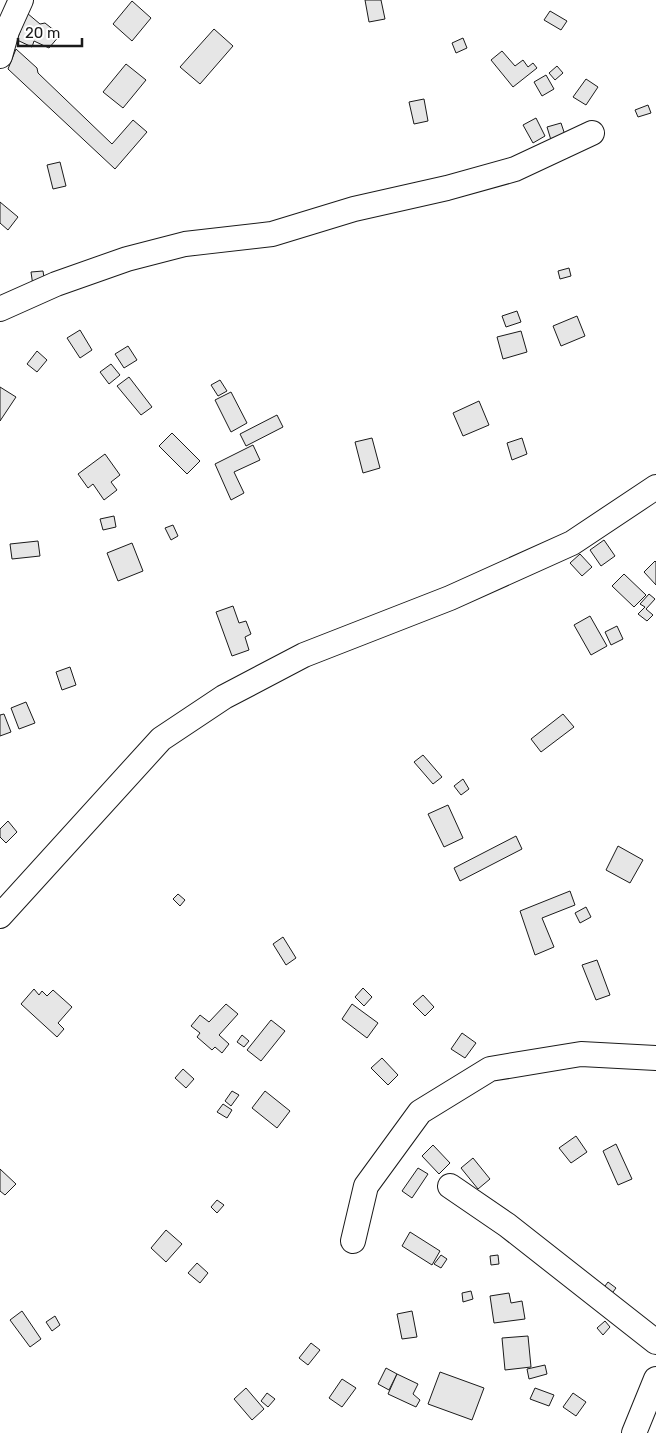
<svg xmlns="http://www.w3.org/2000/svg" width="656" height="1433" viewBox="0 0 656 1433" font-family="Rubik,sans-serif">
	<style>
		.building { fill: #e6e6e6; stroke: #1a1a1a }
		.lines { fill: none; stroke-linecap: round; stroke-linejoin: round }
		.minor-casing { stroke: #1a1a1a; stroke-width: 26 }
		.minor { stroke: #fff; stroke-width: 24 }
	</style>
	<rect width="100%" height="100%" fill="#fff"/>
	<g class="building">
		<path d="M365 0H381L385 19 369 22Z"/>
		<path d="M132 1 151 18 132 41 113 24Z"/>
		<path d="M550 11 567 21 561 30 544 20Z"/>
		<path d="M27 13 40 24 45 23 60 35 49 48 34 41 32 47 17 40Z"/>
		<path d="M214 29 233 46 200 84 180 67Z"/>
		<path d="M463 38 467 48 456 53 452 43Z"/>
		<path d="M16 49 37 68 38 73 112 144 133 120 147 132 115 169 8 69Z"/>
		<path d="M502 51 515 66 523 60 528 67 533 63 537 68 513 87 491 60Z"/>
		<path d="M126 64 146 80 123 108 103 92Z"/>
		<path d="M557 66 563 73 555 80 549 73Z"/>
		<path d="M546 75 554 89 542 96 534 82Z"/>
		<path d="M586 79 598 87 586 105 573 97Z"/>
		<path d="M424 99 428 121 414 124 409 102Z"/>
		<path d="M648 105 651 113 638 117 635 110Z"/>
		<path d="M536 118 545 136 533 143 523 125Z"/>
		<path d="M561 123 565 135 551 140 547 127Z"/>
		<path d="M60 162 66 186 53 189 47 165Z"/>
		<path d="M0 202 18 217 8 230 0 223Z"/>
		<path d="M569 268 571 276 560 279 558 271Z"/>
		<path d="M43 271 45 284 33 286 31 272Z"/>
		<path d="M517 311 521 322 506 327 502 316Z"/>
		<path d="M577 316 585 336 561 346 553 326Z"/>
		<path d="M80 330 92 350 80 358 67 338Z"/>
		<path d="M521 331 527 352 503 359 497 337Z"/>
		<path d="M128 346 137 360 124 368 115 354Z"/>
		<path d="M37 351 47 360 37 372 27 364Z"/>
		<path d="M111 364 120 375 109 384 100 372Z"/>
		<path d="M129 377 152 407 141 415 117 386Z"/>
		<path d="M220 380 227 391 218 396 211 385Z"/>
		<path d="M0 387 16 397 0 421Z"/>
		<path d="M231 392 247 423 231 432 215 400Z"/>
		<path d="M479 401 489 425 463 436 453 413Z"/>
		<path d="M277 415 283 427 246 446 240 434Z"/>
		<path d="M172 433 200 461 187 474 159 446Z"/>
		<path d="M372 438 380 468 363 473 355 442Z"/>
		<path d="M522 438 527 454 512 460 507 443Z"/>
		<path d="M253 445 260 460 234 472 244 493 231 500 215 464Z"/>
		<path d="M105 454 120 475 111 482 117 490 104 500 93 484 88 488 78 474Z"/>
		<path d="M114 516 116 527 103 530 100 519Z"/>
		<path d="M173 525 178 536 171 540 165 528Z"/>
		<path d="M604 540 615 556 601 566 590 550Z"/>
		<path d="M38 541 40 556 12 559 10 544Z"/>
		<path d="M132 543 143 571 118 581 107 553Z"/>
		<path d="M580 554 592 567 582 576 570 563Z"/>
		<path d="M655 561 656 562V585L644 572Z"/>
		<path d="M624 574 646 595 634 607 612 586Z"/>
		<path d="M649 594 655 599 646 609 653 615 647 621 638 614 645 607 640 604Z"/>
		<path d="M233 606 239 623 246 621 251 634 245 637 249 650 232 656 216 612Z"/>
		<path d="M590 616 607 646 591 655 574 625Z"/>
		<path d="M617 626 623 639 611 645 605 632Z"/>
		<path d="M70 667 76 685 62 690 56 672Z"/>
		<path d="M26 702 35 723 19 729 11 708Z"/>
		<path d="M4 714 11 732 0 736V715Z"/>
		<path d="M563 714 574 727 541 752 531 739Z"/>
		<path d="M423 755 442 777 433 784 414 762Z"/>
		<path d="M463 779 469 789 461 795 454 786Z"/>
		<path d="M448 805 463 838 444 847 428 814Z"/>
		<path d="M8 821 17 832 6 843 0 837V829Z"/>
		<path d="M516 836 522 849 460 881 454 868Z"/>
		<path d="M618 846 643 860 630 883 606 870Z"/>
		<path d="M570 891 575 905 542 918 554 947 535 955 520 911Z"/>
		<path d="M178 894 185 900 180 906 173 899Z"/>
		<path d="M586 907 591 917 580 923 575 913Z"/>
		<path d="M283 937 296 958 286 965 273 944Z"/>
		<path d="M597 960 610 995 596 1000 582 965Z"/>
		<path d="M363 988 372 997 364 1006 355 997Z"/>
		<path d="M34 989 39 995 42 991 47 996 53 990 72 1007 58 1023 64 1029 57 1037 21 1004Z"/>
		<path d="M423 995 434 1007 425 1016 413 1004Z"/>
		<path d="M226 1004 238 1014 219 1035 229 1044 222 1053 215 1047 212 1050 197 1037 200 1033 191 1026 200 1015 209 1022Z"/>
		<path d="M352 1004 378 1023 367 1038 342 1019Z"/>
		<path d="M271 1020 285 1031 261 1061 247 1050Z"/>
		<path d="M462 1033 476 1043 465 1058 451 1049Z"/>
		<path d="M242 1035 249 1041 244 1047 237 1042Z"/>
		<path d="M382 1058 398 1075 388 1085 371 1068Z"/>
		<path d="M183 1069 194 1079 186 1088 175 1078Z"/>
		<path d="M232 1091 239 1095 231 1106 225 1101Z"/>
		<path d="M265 1091 290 1111 277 1128 252 1108Z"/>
		<path d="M223 1104 232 1110 227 1118 217 1112Z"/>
		<path d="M576 1136 587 1152 571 1163 559 1148Z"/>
		<path d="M616 1144 632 1179 618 1185 603 1151Z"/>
		<path d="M433 1145 450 1163 439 1174 422 1156Z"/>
		<path d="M473 1158 490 1179 478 1189 461 1168Z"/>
		<path d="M418 1168 428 1174 412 1198 402 1191Z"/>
		<path d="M0 1169 16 1184 5 1195 0 1191Z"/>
		<path d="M217 1200 224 1205 217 1213 211 1207Z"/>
		<path d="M166 1230 182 1244 166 1262 151 1248Z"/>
		<path d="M410 1232 440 1251 432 1265 402 1246Z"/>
		<path d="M441 1255 447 1259 441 1268 434 1264Z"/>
		<path d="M498 1255 499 1264 491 1265 490 1256Z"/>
		<path d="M197 1263 208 1273 200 1283 188 1273Z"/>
		<path d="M608 1282 616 1288 610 1296 602 1290Z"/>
		<path d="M471 1291 473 1299 463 1302 462 1293Z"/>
		<path d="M509 1293 511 1303 522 1301 525 1319 494 1323 490 1296Z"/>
		<path d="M22 1311 41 1339 30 1347 10 1320Z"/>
		<path d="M412 1311 417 1337 402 1339 397 1314Z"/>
		<path d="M55 1316 60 1325 52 1331 46 1322Z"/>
		<path d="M605 1321 610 1327 603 1335 597 1328Z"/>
		<path d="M528 1336 531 1367 505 1370 502 1338Z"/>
		<path d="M311 1343 320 1350 308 1365 299 1358Z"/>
		<path d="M545 1365 547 1374 529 1379 527 1369Z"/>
		<path d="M386 1368 397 1374 389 1390 378 1384Z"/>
		<path d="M440 1372 484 1388 472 1420 428 1404Z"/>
		<path d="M397 1374 418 1384 413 1394 420 1400 416 1407 388 1394Z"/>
		<path d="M342 1379 356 1388 342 1407 329 1398Z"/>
		<path d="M246 1388 264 1409 252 1420 234 1399Z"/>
		<path d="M535 1388 554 1395 549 1406 530 1399Z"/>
		<path d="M267 1393 275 1399 268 1407 261 1401Z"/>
		<path d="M573 1393 586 1402 576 1416 563 1407Z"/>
	</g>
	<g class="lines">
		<defs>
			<g id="minor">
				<path d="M0 56 7 31 21 0"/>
				<path d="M0 309 56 284 127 259 185 244 272 234 354 209 447 188 515 169 592 133"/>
				<path d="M0 916 161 739 224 697 304 655 450 598 572 543 656 487"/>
				<path d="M450 1186 507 1225 656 1342"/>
				<path d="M353 1241 366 1186 420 1112 490 1069 581 1054 656 1058"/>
				<path d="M634 1433 656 1379"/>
			</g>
		</defs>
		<use href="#minor" class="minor-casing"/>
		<use href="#minor" class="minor"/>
	</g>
	<path d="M18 38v8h64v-8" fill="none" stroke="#1a1a1a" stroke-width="2.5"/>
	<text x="25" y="38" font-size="15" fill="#1a1a1a" stroke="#ffffff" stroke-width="4" paint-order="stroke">20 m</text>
</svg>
